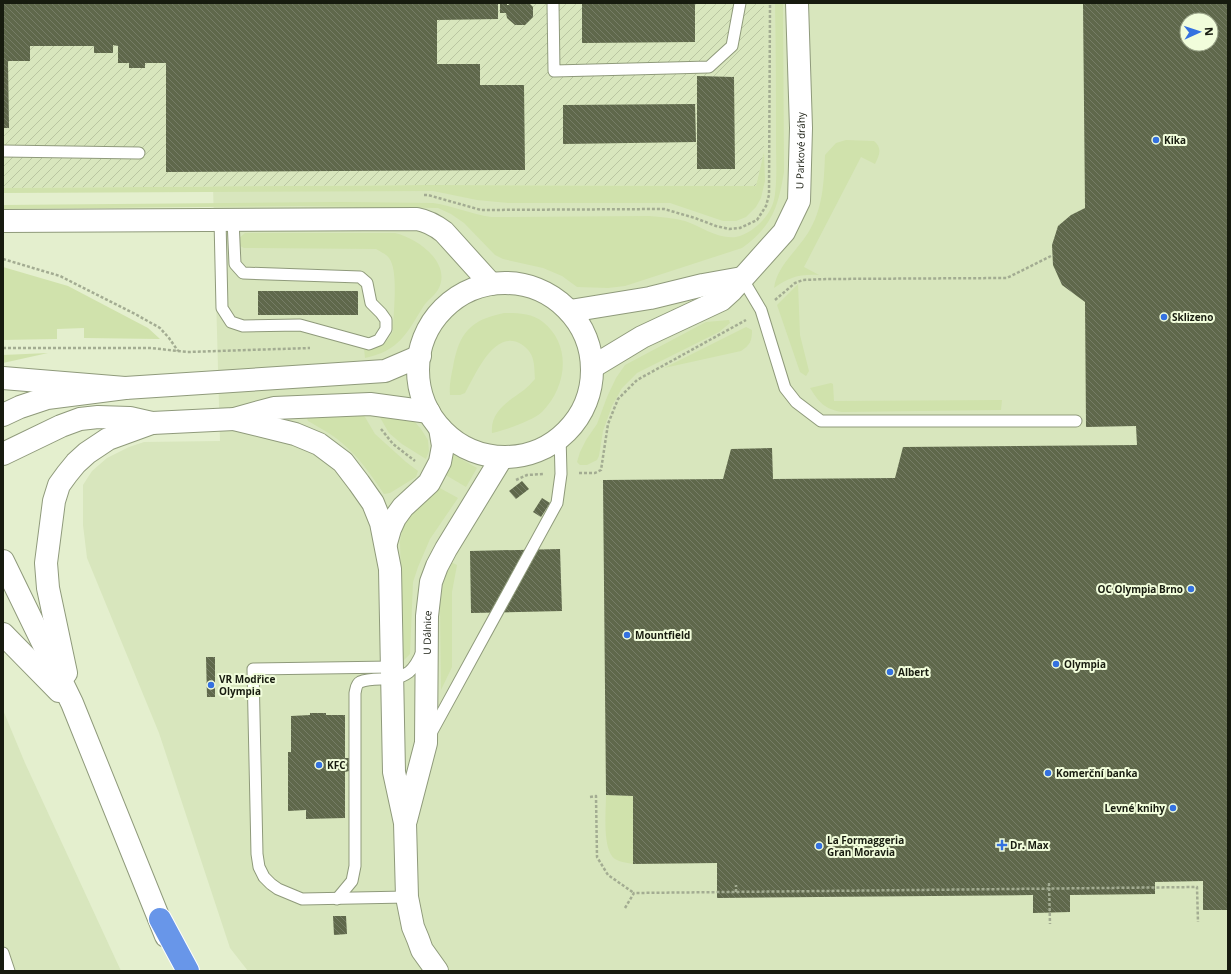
<svg xmlns="http://www.w3.org/2000/svg" width="1231" height="974" viewBox="0 0 1231 974" font-family="'Open Sans',sans-serif">
	<style>
		.built { fill: #d8e6bd; fill-rule: evenodd }
		.industrial { fill: url(#industrial-furrows) }
		.grass { fill: #d0e2ac }
		.building { fill: url(#building-back-hatch); fill-rule: evenodd }
		.lines { fill: none; stroke-linecap: round; stroke-linejoin: round }
		.service-casing { stroke: #8f9a7b; stroke-width: 13 }
		.minor-casing { stroke: #8f9a7b; stroke-width: 24 }
		.tertiary-casing { stroke: #8f9a7b; stroke-width: 24 }
		.secondary-casing { stroke: #8f9a7b; stroke-width: 24 }
		.motorway-casing { stroke: #fff; stroke-width: 24 }
		.path { stroke: #a3ac92; stroke-width: 2.5; stroke-dasharray: 3 2; stroke-linecap: butt }
		.service { stroke: #fff; stroke-width: 11 }
		.minor { stroke: #fff; stroke-width: 22 }
		.tertiary { stroke: #fff; stroke-width: 22 }
		.secondary { stroke: #fff; stroke-width: 22 }
		.motorway { stroke: #6896e9; stroke-width: 22 }
		.poi-dot { fill: #3471e0; stroke: #f1fddb; stroke-width: 1.5 }
		.labels { text-anchor: middle; stroke-width: 4; stroke-linejoin: round; paint-order: stroke }
		.poi-label { font-size: 10px; font-weight: bold; fill: #171b0f; stroke: #f1fddb; text-anchor: start }
		.street-label { font-size: 10px; fill: #171b0f; stroke: #f1fddb }
	</style>
	<defs>
		<pattern id="industrial-furrows" width="10" height="10" patternUnits="userSpaceOnUse"><rect width="10" height="10" fill="#d8e6bd"/><path d="M-1 1l2-2M0 10L10 0M9 11l2-2" fill="none" stroke="#b9c5a1"/></pattern>
		<pattern id="building-back-hatch" width="6" height="6" patternUnits="userSpaceOnUse"><rect width="6" height="6" fill="#5f684b"/><path d="M-1 5l2 2M0 0l6 6M5-1l2 2" fill="none" stroke="#767d66"/></pattern>
	</defs>
	<rect width="100%" height="100%" fill="#e4efce"/>
	<g class="built">
		<path d="M764 3H1228V971H248L230 948 159 733 87 558 83 525V485L92 471 107 458 129 447 144 442 220 441 213 186H756L764 151ZM1187 20H1211V44H1187Z"/>
		<path d="M3 710 25 763 121 971H3Z"/>
	</g>
	<path class="industrial" d="M3 3H764V152L756 186 430 185 3 188Z"/>
	<g class="grass">
		<path d="M775 3H783L784 172C778 208 772 226 742 248L625 286 608 288 577 287 562 276 543 268 503 259 495 255 464 223 451 214 438 208 300 206 3 209V205L339 202 433 203C453 206 471 214 491 217L649 216C661 217 673 218 685 221 702 227 717 239 736 237 751 234 766 220 772 206 778 193 776 158 776 143 776 96 776 50 775 3Z"/>
		<path d="M846 140 874 141C883 149 879 155 875 164L861 157 804 267 819 275C799 274 790 277 774 288 777 266 796 252 808 233 823 209 824 182 825 155L836 143Z"/>
		<path d="M764 152 765 181 761 198 756 207 746 217 736 221H723L670 203H508L477 200 433 191 3 193V188L430 185 756 186Z"/>
		<path d="M245 233H395C417 238 451 262 439 288 435 296 427 300 423 307 407 333 399 351 365 358L364 348C379 348 386 345 393 331 393 314 399 271 389 258 386 254 381 252 376 249L244 248 240 246 238 239Z"/>
		<path d="M3 267 68 286 148 328 160 339 84 338V328L57 329V339L3 340Z"/>
		<path d="M798 284 800 335 809 371 806 376 800 372 777 305Z"/>
		<path d="M504 313C517 313 532 313 543 322 572 345 567 387 542 412 534 420 503 431 492 433 490 411 509 401 524 390 528 387 531 383 535 379 534 363 535 353 521 344 494 328 475 376 465 393L460 395H450C449 386 451 376 453 367 459 333 470 320 504 313Z"/>
		<path d="M729 320 730 323 719 332 637 373 622 388 612 406 603 431 599 456 597 460 587 465H580L577 462 580 452 586 440 597 424 607 397 616 378 625 365 706 322Z"/>
		<path d="M746 327 752 330C752 341 750 345 741 351L664 368Z"/>
		<path d="M48 353 3 363V355Z"/>
		<path d="M831 383 833 384 834 401 1002 400 1001 410 842 412C824 409 819 402 810 388Z"/>
		<path d="M362 412 375 434 406 462 418 471 416 477 390 493 384 494C372 476 359 457 342 443 332 434 320 428 308 421L306 416Z"/>
		<path d="M378 414 413 420 421 429 428 440 429 451 426 459 402 444 389 433Z"/>
		<path d="M452 454 477 468 466 487 444 474Z"/>
		<path d="M438 487 458 498 430 539 418 567 413 582 410 654 403 661 400 542C404 512 417 506 438 487Z"/>
		<path d="M451 562 457 565 452 592V667L441 690 440 605 443 585Z"/>
		<path d="M606 795 633 796V864C628 863 620 862 615 859 602 850 606 811 606 795Z"/>
	</g>
	<g class="building">
		<path d="M3 3H498V19L437 20V64H480V85H524L525 170 166 172V63H145V68H129V63H118V46L113 45V53H94V46H30V61H8L9 128H3Z"/>
		<path d="M500 3H507V5H508L511 3H529L533 7V17L525 25H515L507 18 506 13H500Z"/>
		<path d="M582 3H695V42L582 43Z"/>
		<path d="M1083 3H1228V910H1203V881L1155 882V894L1070 895V912L1033 913V895L717 898V863L633 864V796L606 795 603 480 723 479 731 449 772 448 773 479 895 478 903 447 1137 445 1136 426 1086 427 1085 302 1062 285 1053 265 1052 245 1058 226 1071 215 1085 208ZM1187 20H1211V44H1187Z"/>
		<path d="M697 76 734 77 735 169H697Z"/>
		<path d="M695 104 696 142 563 144V105Z"/>
		<rect x="258" y="291" width="100" height="24"/>
		<path d="M522 481 529 489 516 499 509 491Z"/>
		<path d="M542 498 550 503 541 517 533 512Z"/>
		<path d="M560 549 562 611 471 613 470 551Z"/>
		<path d="M206 657H215V697H207Z"/>
		<path d="M310 713H326V715H345V758H349V771L345 772V818L306 819V810L288 811V752H291V716L310 715Z"/>
		<path d="M333 916H346L347 934 334 935Z"/>
	</g>
	<g class="lines">
		<defs>
			<g id="service">
				<path d="M553 3 554 71 709 67 732 46 740 3"/>
				<path d="M3 151 139 153"/>
				<path d="M220 220 222 308 231 322 243 326 300 325 369 344 379 340 386 329V320L381 313 371 303 367 283 360 277 243 273 235 264 233 220"/>
				<path d="M742 278 761 310 785 388 796 402 821 421H1076"/>
				<path d="M392 667 253 669 257 854 259 867 264 877 271 884 278 889 302 899 407 897"/>
				<path d="M430 735 557 503 561 474 560 435"/>
				<path d="M337 899 352 881 355 866V693C356 689 356 684 360 682 375 675 393 684 409 672 415 667 419 659 422 652"/>
				<path d="M3 953 9 971"/>
			</g>
			<g id="minor">
				<path d="M570 311 650 298 703 285 742 278"/>
				<path id="s1" d="M594 366 642 337 721 300 732 290 784 232 799 201 801 128 797 3"/>
				<path d="M234 419 295 434 319 444 343 462 359 483 373 503 381 523 390 569 394 772 405 823 407 897 413 927 418 939 422 950 437 971"/>
				<path d="M386 543 390 529 395 518 403 507 429 483 440 462 443 446 440 428"/>
				<path id="s2" d="M406 820 426 743 427 616 431 582 437 566 446 549 501 459"/>
			</g>
			<g id="tertiary">
				<path d="M3 221 417 219C428 221 435 225 444 232L491 284"/>
				<circle cx="505" cy="370" r="87"/>
				<path d="M3 415 20 407 47 398 125 388 385 371 420 356"/>
				<path d="M3 454 61 426 80 419 98 417 130 418 152 423 234 419 274 408 370 404 429 412"/>
			</g>
			<g id="secondary">
				<path d="M3 378 125 388"/>
				<path d="M3 561 72 703 166 936"/>
				<path d="M3 634 59 691"/>
				<path d="M66 673 48 588 46 563 54 501 59 485 67 474 76 463 87 453 108 439 152 423"/>
			</g>
			<path id="motorway" d="M160 919 188 971"/>
		</defs>
		<use href="#service" class="service-casing"/>
		<use href="#minor" class="minor-casing"/>
		<use href="#tertiary" class="tertiary-casing"/>
		<use href="#secondary" class="secondary-casing"/>
		<use href="#motorway" class="motorway-casing"/>
		<g class="path">
			<path d="M424 195H428L481 210 664 209 695 218 716 226 729 229 740 228 757 220 766 206 769 195 770 3"/>
			<path d="M3 259 60 276 137 315 160 328 169 338 178 351"/>
			<path d="M775 300 795 283 803 280 827 279 1007 278 1053 255"/>
			<path d="M3 348H151L187 352 310 348"/>
			<path d="M381 429 393 444 415 461"/>
			<path d="M579 473H595L601 470 608 424 618 399 637 380 746 320"/>
			<path d="M516 480 527 475 544 474"/>
			<path d="M590 797 596 796 597 857 608 875 634 893"/>
			<path d="M1049 883 1050 924"/>
			<path d="M736 892V885"/>
			<path d="M625 908 634 893 1197 887 1198 922"/>
		</g>
		<use href="#service" class="service"/>
		<use href="#minor" class="minor"/>
		<use href="#tertiary" class="tertiary"/>
		<use href="#secondary" class="secondary"/>
		<use href="#motorway" class="motorway"/>
	</g>
	<g class="poi-dot">
		<circle cx="1156" cy="140" r="4"/>
		<circle cx="1164" cy="317" r="4"/>
		<circle cx="1191" cy="589" r="4"/>
		<circle cx="627" cy="635" r="4"/>
		<circle cx="1056" cy="664" r="4"/>
		<circle cx="890" cy="672" r="4"/>
		<circle cx="211" cy="685" r="4"/>
		<circle cx="319" cy="765" r="4"/>
		<circle cx="1048" cy="773" r="4"/>
		<circle cx="1173" cy="808" r="4"/>
		<path d="M1000 839h4v4h4v4h-4v4h-4v-4h-4v-4h4z"/>
		<circle cx="819" cy="846" r="4"/>
	</g>
	<g class="labels">
		<g class="poi-label">
			<text x="1164" y="144">Kika</text>
			<text x="1172" y="321">Sklizeno</text>
			<text x="1183" y="593" text-anchor="end">OC Olympia Brno</text>
			<text x="635" y="639">Mountfield</text>
			<text x="1064" y="668">Olympia</text>
			<text x="898" y="676">Albert</text>
			<text x="219" y="683">VR Modřice<tspan x="219" dy="12">Olympia</tspan></text>
			<text x="327" y="769">KFC</text>
			<text x="1056" y="777">Komerční banka</text>
			<text x="1165" y="812" text-anchor="end">Levné knihy</text>
			<text x="827" y="844">La Formaggeria<tspan x="827" dy="12">Gran Moravia</tspan></text>
			<text x="1010" y="849">Dr. Max</text>
		</g>
		<g class="street-label">
			<text dy="4" stroke="none"><textPath href="#s1" startOffset="321">U Parkové dráhy</textPath></text>
			<text dy="4" stroke="none"><textPath href="#s2" startOffset="190">U Dálnice</textPath></text>
		</g>
	</g>
	<rect width="1231" height="974" fill="none" stroke="#171b0f" stroke-width="8"/>
	<g transform="translate(1199 32) rotate(87)"><circle r="19" fill="#f1fddb" stroke="#9aa389"/>
	<path d="M0-3L7 15L0 10L-7 15Z" fill="#3471e0"/>
	<text y="-6" font-size="11" font-weight="bold" text-anchor="middle" fill="#171b0f">N</text>
	</g>
</svg>
